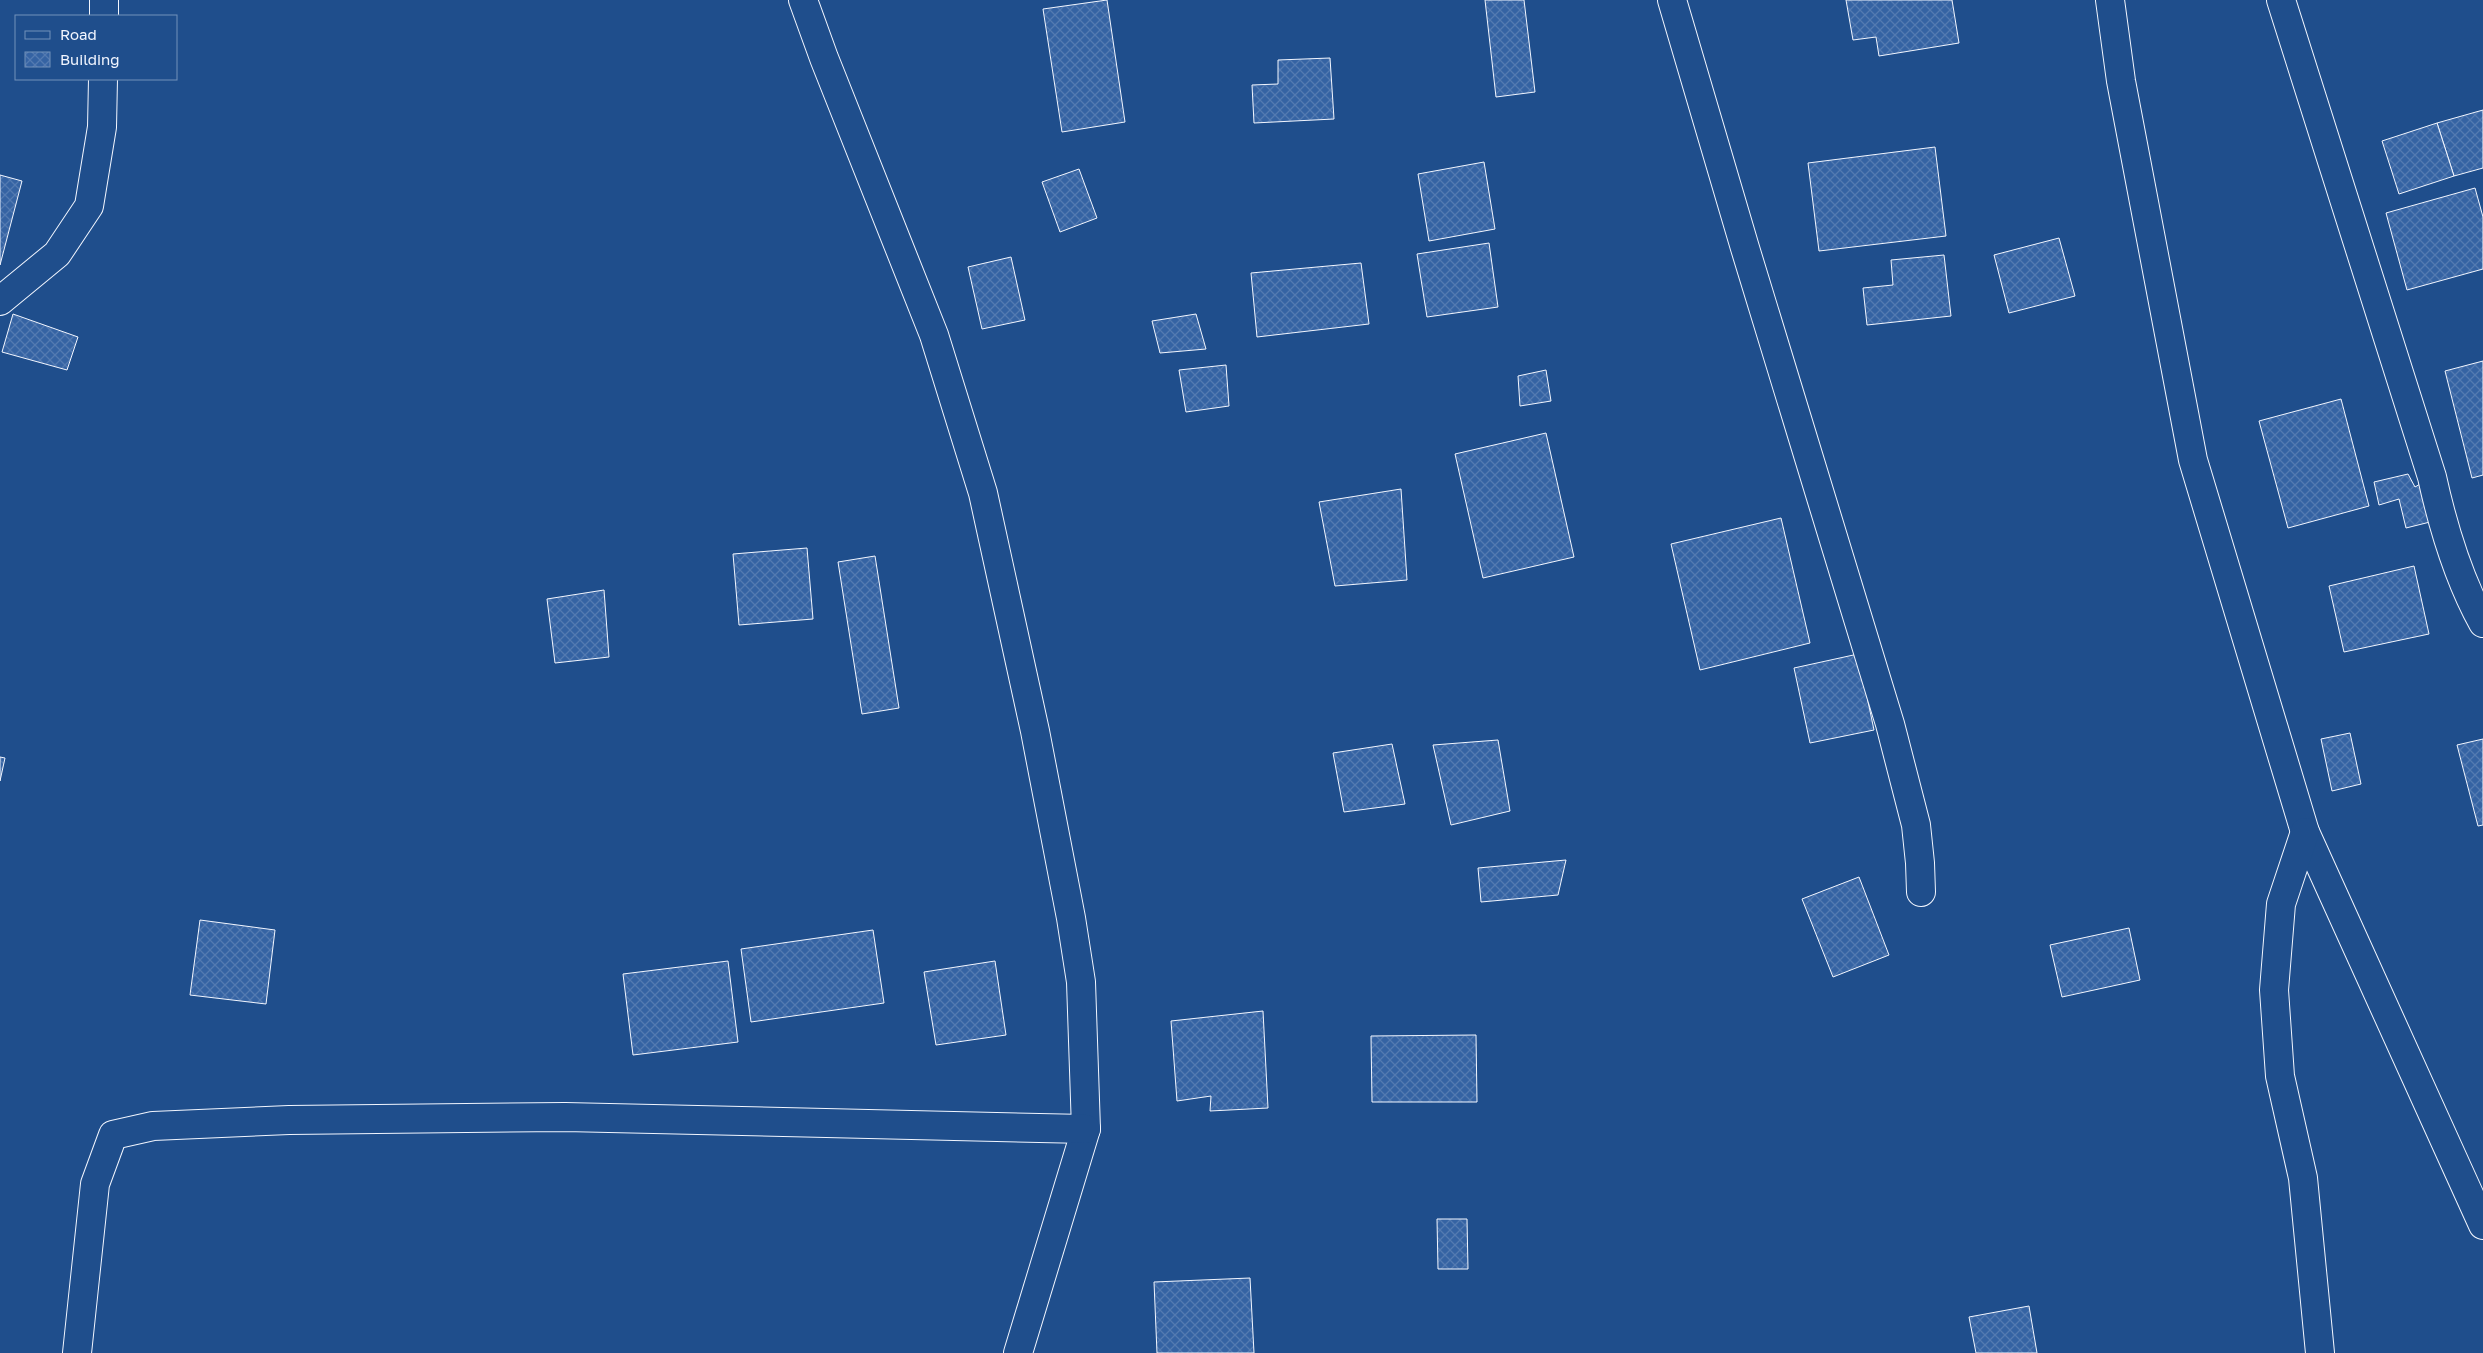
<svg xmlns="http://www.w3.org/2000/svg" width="2483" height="1353" viewBox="0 0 2483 1353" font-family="'Golos Text',sans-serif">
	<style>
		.building { fill: url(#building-cross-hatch); stroke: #f2f6ff }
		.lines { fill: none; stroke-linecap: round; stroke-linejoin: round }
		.minor-casing { stroke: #f2f6ff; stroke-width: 30 }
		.minor { stroke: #1f4e8c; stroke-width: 28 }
	</style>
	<defs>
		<pattern id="building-cross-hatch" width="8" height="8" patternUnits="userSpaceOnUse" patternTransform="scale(1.25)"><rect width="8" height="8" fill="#3563a3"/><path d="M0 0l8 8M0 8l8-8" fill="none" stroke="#537ab1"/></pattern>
	</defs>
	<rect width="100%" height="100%" fill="#1f4e8c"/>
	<g class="building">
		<path d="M1107 0 1125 122 1062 132 1043 9Z"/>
		<path d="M1485 0H1524L1535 92 1496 97Z"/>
		<path d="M1846 0H1952L1959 43 1879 56 1876 37 1853 40Z"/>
		<path d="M1330 58 1334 119 1254 123 1252 85 1278 84V60Z"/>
		<path d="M2483 110V168L2454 176 2437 123Z"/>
		<path d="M2437 123 2454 176 2399 194 2382 141Z"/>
		<path d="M1935 147 1946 236 1819 251 1808 163Z"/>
		<path d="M1484 162 1495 229 1429 241 1418 174Z"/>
		<path d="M1079 169 1097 218 1060 232 1042 182Z"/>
		<path d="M0 175 22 181 0 265Z"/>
		<path d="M2475 188 2483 217V269L2407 290 2386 213Z"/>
		<path d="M2059 238 2075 296 2009 313 1994 255Z"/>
		<path d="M1489 243 1498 307 1427 317 1417 254Z"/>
		<path d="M1944 255 1951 316 1867 325 1863 288 1893 285 1891 260Z"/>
		<path d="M1011 257 1025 320 982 329 968 267Z"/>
		<path d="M1361 263 1369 324 1257 337 1251 273Z"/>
		<path d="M13 314 78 337 67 370 2 352Z"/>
		<path d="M1196 314 1206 349 1160 353 1152 321Z"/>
		<path d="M2483 361V475L2472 478 2445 371Z"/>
		<path d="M1226 365 1229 406 1186 412 1179 370Z"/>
		<path d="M1546 370 1551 401 1520 406 1518 376Z"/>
		<path d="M2341 399 2369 506 2288 528 2259 421Z"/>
		<path d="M1546 433 1574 557 1483 578 1455 454Z"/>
		<path d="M2408 474 2415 487 2432 477 2442 519 2406 528 2399 499 2379 505 2374 482Z"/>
		<path d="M1401 489 1407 580 1335 586 1319 502Z"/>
		<path d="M1781 518 1810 643 1700 670 1671 544Z"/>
		<path d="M807 548 813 619 739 625 733 554Z"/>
		<path d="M875 556 899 708 862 714 838 562Z"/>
		<path d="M2414 566 2429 634 2344 652 2329 586Z"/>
		<path d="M604 590 609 657 555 663 547 599Z"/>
		<path d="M1858 654 1874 730 1810 743 1794 668Z"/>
		<path d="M2350 733 2361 784 2332 791 2321 739Z"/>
		<path d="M2483 739V825L2478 826 2457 745Z"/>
		<path d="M1498 740 1510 811 1451 825 1433 745Z"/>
		<path d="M1392 744 1405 804 1344 812 1333 753Z"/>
		<path d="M0 757 5 758 0 781Z"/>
		<path d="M1566 860 1558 895 1481 902 1478 868Z"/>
		<path d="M1859 877 1889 955 1833 977 1802 899Z"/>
		<path d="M200 920 275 930 266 1004 190 995Z"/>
		<path d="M2129 928 2140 980 2062 997 2050 945Z"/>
		<path d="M873 930 884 1003 751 1022 741 949Z"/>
		<path d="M728 961 738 1042 633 1055 623 974Z"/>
		<path d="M995 961 1006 1035 936 1045 924 972Z"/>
		<path d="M1263 1011 1268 1108 1210 1111 1211 1096 1177 1101 1171 1021Z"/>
		<path d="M1476 1035 1477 1102H1372L1371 1036Z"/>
		<path d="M1437 1219H1467L1468 1269H1438Z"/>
		<path d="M1250 1278 1254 1353H1157L1154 1282Z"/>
		<path d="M2029 1306 2037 1353H1976L1969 1317Z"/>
	</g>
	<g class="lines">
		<defs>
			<g id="minor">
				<path d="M803 0 824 58 934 335 983 493 1035 731 1071 918 1081 982 1086 1129 1018 1353"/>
				<path d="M1672 0 1745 248 1890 724 1916 825 1920 863 1921 892"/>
				<path d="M2110 0 2121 81 2193 460 2305 832 2483 1225"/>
				<path d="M2281 0 2432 477C2443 527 2458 578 2483 623"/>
				<path d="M104 16V0"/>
				<path d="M0 301 57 254 89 206 102 127 103 79"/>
				<path d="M2305 832 2281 904 2274 990 2280 1076 2303 1178 2320 1353"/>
				<path d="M77 1353 95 1184 113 1135 153 1126 289 1120 565 1117 1086 1129"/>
			</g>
		</defs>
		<use href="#minor" class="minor-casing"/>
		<use href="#minor" class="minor"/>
	</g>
	<rect x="15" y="15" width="162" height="65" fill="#1f4e8c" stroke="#7391ba"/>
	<rect x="25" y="31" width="25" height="8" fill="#1f4e8c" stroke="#7391ba"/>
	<text x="60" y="40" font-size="15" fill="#f2f6ff">Road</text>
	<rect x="25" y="52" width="25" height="15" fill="url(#building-cross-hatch)" stroke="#7391ba"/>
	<text x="60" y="65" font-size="15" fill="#f2f6ff">Building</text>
</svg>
